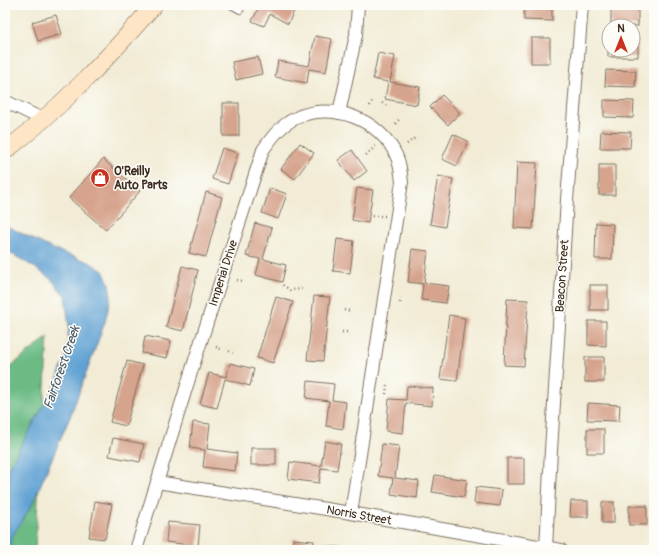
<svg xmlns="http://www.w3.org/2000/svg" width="659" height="555" viewBox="0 0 659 555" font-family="Pangolin,sans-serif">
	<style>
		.forest { fill: #6cbb85; stroke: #547252 }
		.water { fill: #60a2d3; stroke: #4e6678 }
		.building { fill: #d6a38c }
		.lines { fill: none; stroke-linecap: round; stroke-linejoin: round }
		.service-casing { stroke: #7b6e5e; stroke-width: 8 }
		.minor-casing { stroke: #7b6e5e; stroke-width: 14 }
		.secondary-casing { stroke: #7b6e5e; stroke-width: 18 }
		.path { stroke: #7b6e5e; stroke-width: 2.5; stroke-dasharray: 1 3; stroke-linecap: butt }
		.service { stroke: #fff; stroke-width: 6 }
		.minor { stroke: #fff; stroke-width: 12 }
		.secondary { stroke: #fde5c5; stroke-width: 17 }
		.labels { text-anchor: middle; stroke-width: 3; stroke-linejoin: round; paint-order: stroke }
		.poi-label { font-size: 12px; font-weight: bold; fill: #3b2a1e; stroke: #fdfcf7; text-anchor: start }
		.street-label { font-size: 12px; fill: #3b2a1e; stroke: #fdfcf7 }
		.water-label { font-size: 13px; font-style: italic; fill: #4a5a66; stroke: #fdfcf7 }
	</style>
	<rect width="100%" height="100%" fill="#fdfcf7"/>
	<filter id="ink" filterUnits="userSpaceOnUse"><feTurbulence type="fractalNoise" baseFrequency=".025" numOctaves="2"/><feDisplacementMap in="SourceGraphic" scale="8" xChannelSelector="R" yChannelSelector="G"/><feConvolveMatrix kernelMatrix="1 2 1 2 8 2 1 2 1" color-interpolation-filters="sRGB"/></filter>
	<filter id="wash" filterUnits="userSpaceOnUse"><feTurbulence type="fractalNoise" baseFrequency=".012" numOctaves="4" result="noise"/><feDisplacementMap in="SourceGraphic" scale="16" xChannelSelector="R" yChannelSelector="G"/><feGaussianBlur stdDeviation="0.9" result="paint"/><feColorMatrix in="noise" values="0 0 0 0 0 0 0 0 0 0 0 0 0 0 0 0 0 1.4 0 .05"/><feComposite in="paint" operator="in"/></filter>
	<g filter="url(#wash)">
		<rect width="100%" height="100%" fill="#f2ecd6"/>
		<path class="forest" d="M48 337 35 550H5V371Z"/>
		<path class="water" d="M5 225 53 249 89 262 103 271 109 283 111 296 105 322 70 417 32 505 12 537 8 550H5V474L54 387 66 357 69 326 65 296 51 279 34 267 5 250Z"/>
		<g id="blocks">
			<g class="building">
				<path d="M260 5H293L296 7 288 24 270 14 264 26 252 21Z"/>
				<path d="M524 5H552V21L524 20Z"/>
				<rect x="611" y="5" width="27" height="21"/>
				<path d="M5 7H7V35L5 36Z"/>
				<path d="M56 15 62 34 38 41 32 22Z"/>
				<path d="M315 36 332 39 326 72 309 69 307 83 275 77 278 61 309 66Z"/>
				<rect x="531" y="38" width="19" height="25"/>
				<path d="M633 40H638V57H608V50H633Z"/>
				<path d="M378 53 395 56 390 82 420 87 417 105 385 99 388 82 373 79Z"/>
				<path d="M258 57 262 74 236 80 232 62Z"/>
				<path d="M606 70 636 71 635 87 605 86Z"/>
				<path d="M442 95 460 113 448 125 430 107Z"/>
				<path d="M604 100 634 101 633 118 604 117Z"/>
				<rect x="223" y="103" width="16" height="33"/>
				<path d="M601 131 631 132 630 148H600Z"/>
				<path d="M453 134 468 141 457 166 442 159Z"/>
				<path d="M300 143 314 153 295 179 281 169Z"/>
				<path d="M222 148 238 153 228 184 212 179Z"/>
				<path d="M352 150 367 171 354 181 338 160Z"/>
				<path d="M103 159 140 191 106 230 69 198Z"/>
				<path d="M517 162 537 163 533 229 514 228Z"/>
				<rect x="599" y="165" width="16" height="30"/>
				<path d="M438 176 453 179 445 227 430 224Z"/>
				<path d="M270 188 287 194 278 219 262 213Z"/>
				<path d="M357 188 373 190 368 223 352 220Z"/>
				<path d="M206 192 222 197 206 257 189 253Z"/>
				<path d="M255 223 272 228 263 259 286 265 282 282 256 275 260 259 246 256Z"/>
				<path d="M596 223 613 224 612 259H595Z"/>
				<path d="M337 239 354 241 350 273 333 271Z"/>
				<path d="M412 249 428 251 424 283 449 286 446 303 421 300 423 284 408 282Z"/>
				<path d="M182 266 198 270 183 331 166 327Z"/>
				<rect x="590" y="285" width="18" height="25"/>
				<path d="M314 296 330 297 323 361 307 360Z"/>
				<path d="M276 297 293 302 273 363 257 358Z"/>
				<path d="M507 299 528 300 524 366 504 365Z"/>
				<path d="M449 315 465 318 457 381 440 379Z"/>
				<path d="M588 321H606V346L588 345Z"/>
				<path d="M145 336 171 341 167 358 142 353Z"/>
				<rect x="585" y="357" width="19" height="25"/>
				<path d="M127 361 143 365 126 426 110 422Z"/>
				<path d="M230 363 254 369 250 386 225 379 217 408 200 404 209 373 226 377Z"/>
				<path d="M308 381 334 384 332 400 346 402 343 429 326 426 329 401 306 398Z"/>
				<path d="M407 386 433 388 432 406 406 403 403 433 386 431 389 399 406 400Z"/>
				<path d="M588 403 620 405 619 421 587 420Z"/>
				<path d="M193 422 210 424 207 449 237 453 235 471 203 467 205 450 190 448Z"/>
				<rect x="587" y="429" width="17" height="24"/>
				<path d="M113 438 144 444 140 462 109 456Z"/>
				<path d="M325 441 341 444 337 470 321 468 319 483 288 479 290 462 321 466Z"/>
				<path d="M382 444 399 446 395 478 419 481 417 498 391 494 393 478 378 476Z"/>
				<rect x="251" y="448" width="25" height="17"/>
				<rect x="507" y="458" width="17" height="26"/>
				<path d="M435 475 467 480 464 497 432 492Z"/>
				<path d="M476 487 502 490 500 506 474 503Z"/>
				<path d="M95 501 112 504 105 539 89 537Z"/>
				<path d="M571 501H588V517H570Z"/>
				<rect x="602" y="502" width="12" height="21"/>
				<rect x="629" y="506" width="18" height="19"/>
				<path d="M168 522 200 525 198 546 166 542Z"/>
				<path d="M293 539 314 541 313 550H292Z"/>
				<path d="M327 546 349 548V550H327Z"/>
			</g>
		</g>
	</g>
	<g filter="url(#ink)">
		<use href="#blocks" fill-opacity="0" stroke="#7b6e5e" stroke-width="1"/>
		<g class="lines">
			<defs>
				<path id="service" d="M231 5 240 10 243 5"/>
				<g id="minor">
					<path d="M5 101 44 120"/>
					<path d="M339 113 356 35 358 5"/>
					<path d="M157 482 351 513 561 550"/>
					<path d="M546 548 551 450 567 200 582 5"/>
					<path d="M136 550 193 366 263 150C272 137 281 125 296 118 331 101 380 119 396 155 400 163 401 172 402 182L351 513"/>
				</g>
				<path id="secondary" d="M5 151C60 109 108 58 154 5"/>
			</defs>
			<use href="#service" class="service-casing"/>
			<use href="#minor" class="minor-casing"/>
			<use href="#secondary" class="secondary-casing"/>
			<g class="path">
				<path d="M382 103 389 107"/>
				<path d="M370 106 373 99"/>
				<path d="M396 124 400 118"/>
				<path d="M407 144 415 138"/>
				<path d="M366 155 376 146"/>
				<path d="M372 216H386"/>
				<path d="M237 280 243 281"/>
				<path d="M283 285 290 290 302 289"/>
				<path d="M400 303 401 297"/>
				<path d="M344 310 351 311"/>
				<path d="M342 332H348"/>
				<path d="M216 347 223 350"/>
				<path d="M229 351 233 353"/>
				<path d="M386 394 387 385"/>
			</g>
			<use href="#service" class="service"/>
			<use href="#minor" class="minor"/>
			<use href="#secondary" class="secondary"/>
		</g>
	</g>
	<defs>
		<symbol id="shop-disc" viewBox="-11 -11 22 22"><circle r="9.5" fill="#c8321e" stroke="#fdfcf7"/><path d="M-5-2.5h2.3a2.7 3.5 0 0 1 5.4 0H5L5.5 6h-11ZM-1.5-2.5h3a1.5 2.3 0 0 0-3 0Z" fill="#fff"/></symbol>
	</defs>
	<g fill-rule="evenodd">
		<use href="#shop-disc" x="89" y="167" width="22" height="22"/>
	</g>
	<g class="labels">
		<g class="poi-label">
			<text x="114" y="175">O'Reilly<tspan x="114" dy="14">Auto Parts</tspan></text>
		</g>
		<g class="street-label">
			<text transform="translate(223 273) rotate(-72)" y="4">Imperial Drive</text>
			<text transform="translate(562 276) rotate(-86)" y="4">Beacon Street</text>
			<text transform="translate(359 515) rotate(10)" y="4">Norris Street</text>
		</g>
		<g class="water-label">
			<text transform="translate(61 367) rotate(-71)" y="5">Fairforest Creek</text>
		</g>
	</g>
	<rect width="659" height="555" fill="none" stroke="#fdfcf7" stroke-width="20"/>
	<g transform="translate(621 38)"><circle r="19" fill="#fdfcf7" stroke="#afa8a0"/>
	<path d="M0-3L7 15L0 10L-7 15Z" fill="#c8321e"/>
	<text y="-6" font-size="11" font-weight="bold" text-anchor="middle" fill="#3b2a1e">N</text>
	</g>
</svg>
